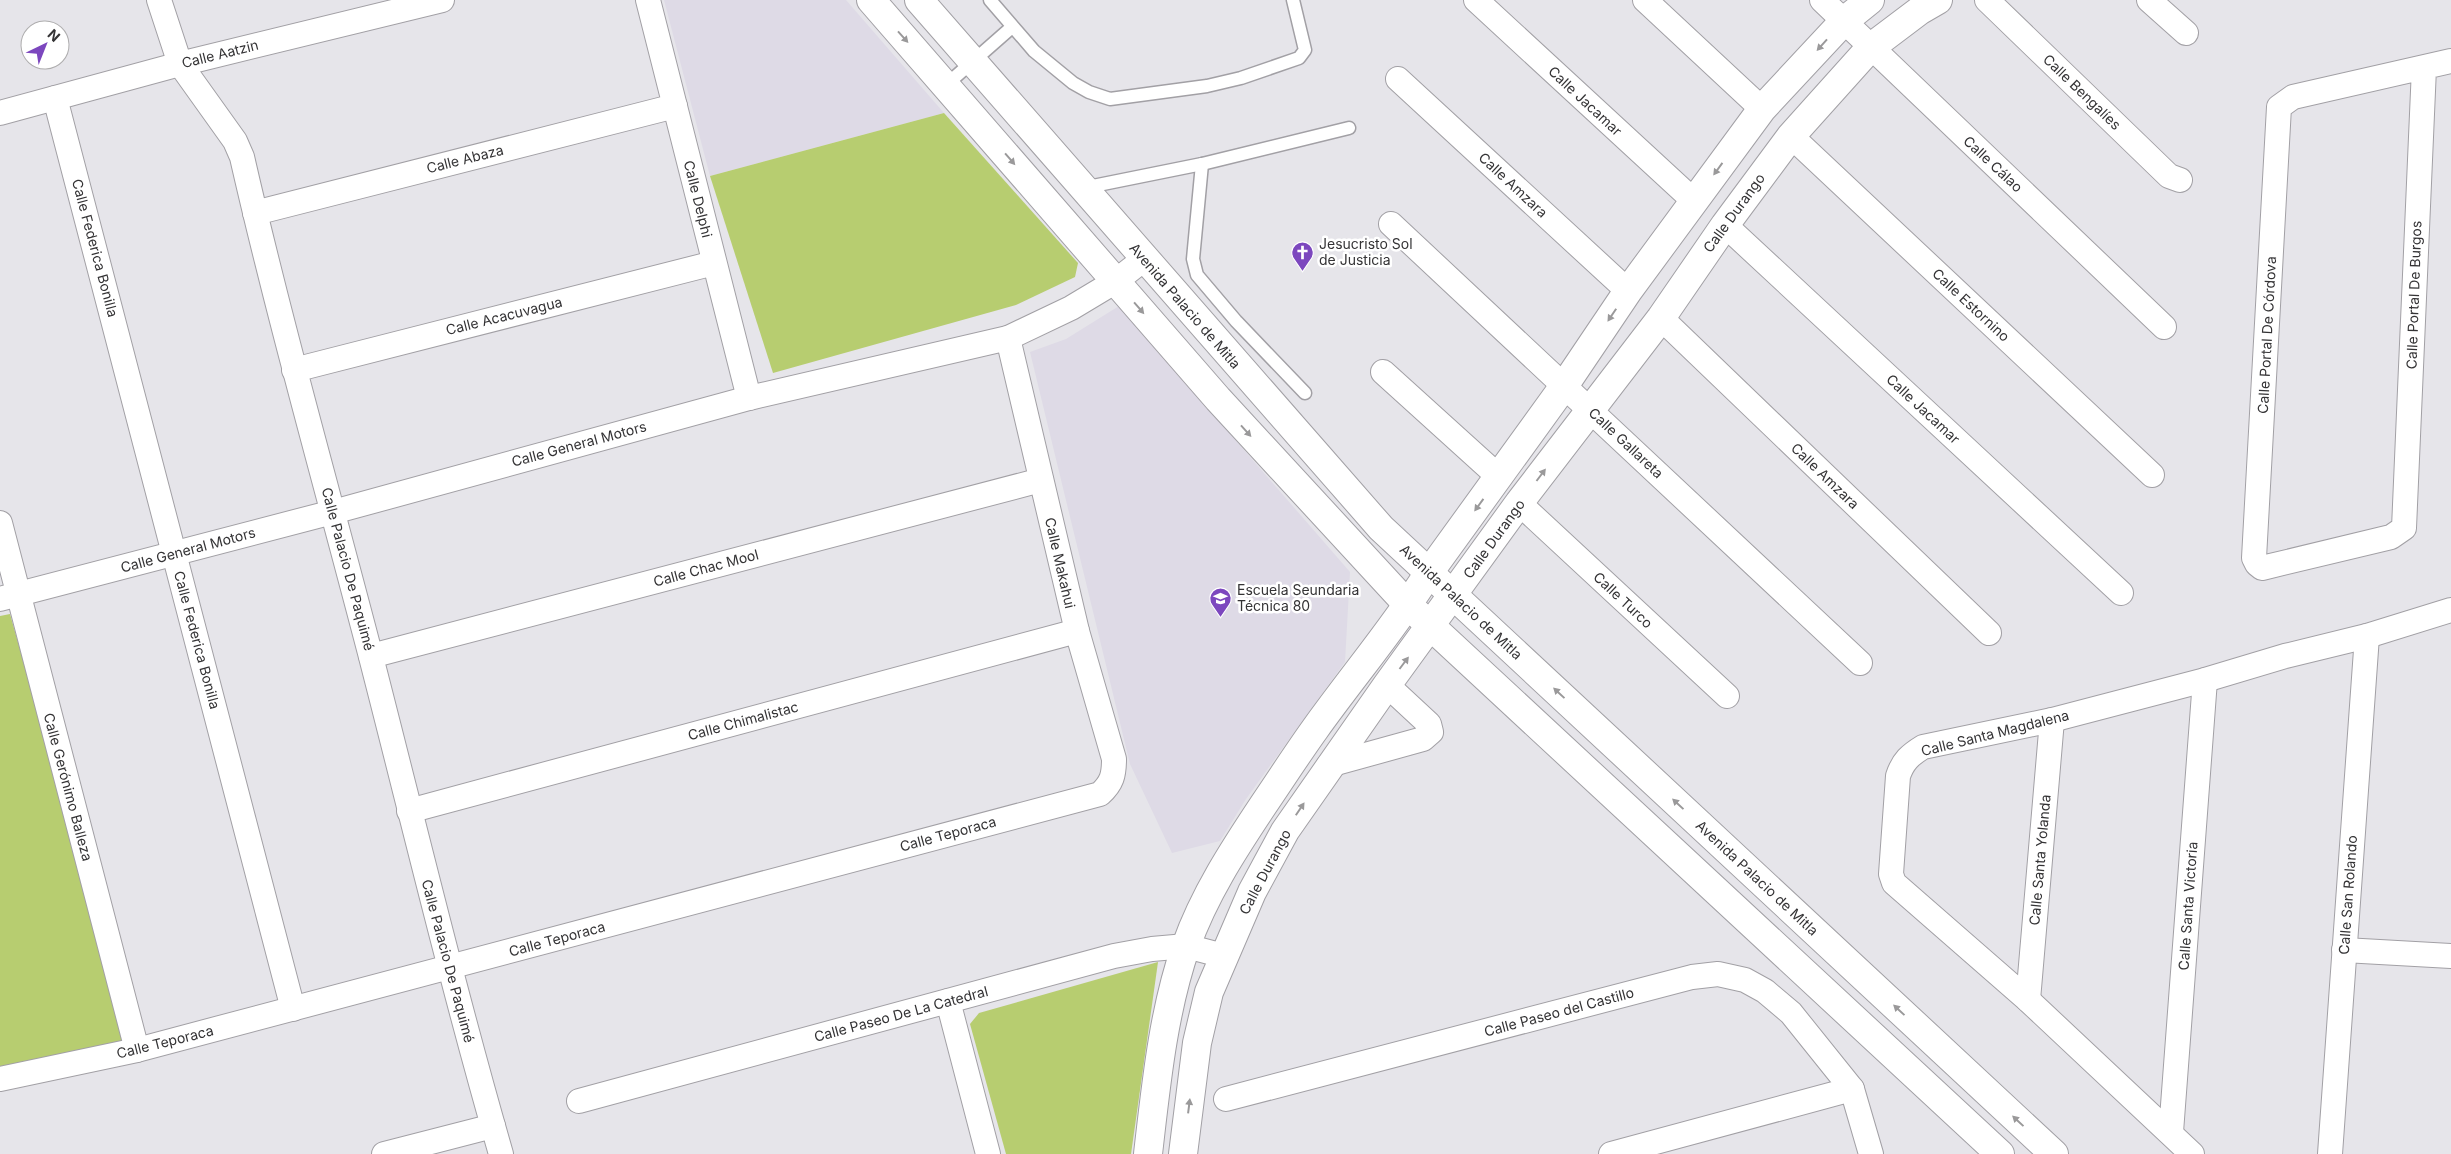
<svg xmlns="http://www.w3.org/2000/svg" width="2451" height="1154" viewBox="0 0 2451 1154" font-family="Inter,sans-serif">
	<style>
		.built { fill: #dedae6 }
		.green { fill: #b7cd70 }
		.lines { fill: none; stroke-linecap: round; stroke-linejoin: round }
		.service-casing { stroke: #a2a0a5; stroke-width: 15 }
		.minor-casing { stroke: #a2a0a5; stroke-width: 26 }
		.secondary-casing { stroke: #a2a0a5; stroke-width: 30 }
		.service { stroke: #fff; stroke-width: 12 }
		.minor { stroke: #fff; stroke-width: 24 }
		.secondary { stroke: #fff; stroke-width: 28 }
		.oneway { fill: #9a999a }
		.labels { text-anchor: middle; stroke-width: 5; stroke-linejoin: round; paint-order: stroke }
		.street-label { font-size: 14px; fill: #343335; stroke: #fff }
		.poi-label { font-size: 14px; fill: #343335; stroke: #fff; text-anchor: start }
	</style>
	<rect width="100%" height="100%" fill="#e6e5ea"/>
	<g class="built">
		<path d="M664 0H846L944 113 710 176Z"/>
		<path d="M1119 306 1350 572 1345 662 1246 799 1220 841 1172 853 1130 764 1030 352 1066 339Z"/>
	</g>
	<g class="green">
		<path d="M944 113 1078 263 1075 277 1016 305 773 373 710 176Z"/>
		<path d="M10 614 132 1046 0 1078V616Z"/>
		<path d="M1158 962 1131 1154H1006L970 1024 979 1013Z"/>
	</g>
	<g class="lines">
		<defs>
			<g id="service">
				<path d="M990 0 1034 51 1073 83 1089 92 1110 99 1207 86 1241 78 1299 58 1305 50 1293 0"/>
				<path d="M946 85 1012 27"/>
				<path d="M1202 164 1193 259 1197 275 1236 321 1305 393"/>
				<path d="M1083 188 1202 164 1349 128"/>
			</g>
			<g id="minor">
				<path d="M159 0 180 64 235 141 242 157C280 323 327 488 370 653 413 820 453 988 501 1154"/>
				<path d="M648 0 749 398"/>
				<path d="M1476 0 1694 201"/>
				<path d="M1645 0 1762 109"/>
				<path d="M1822 0 2164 327"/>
				<path d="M1987 0 2169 176 2180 180"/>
				<path d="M2149 0 2186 33"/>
				<path d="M2424 68 2404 528 2391 537 2262 568 2257 564 2254 558 2279 107 2293 97 2451 61"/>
				<path d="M1398 79 1628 291"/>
				<path d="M55 98 293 1009"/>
				<path d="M0 113 180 64 442 0"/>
				<path d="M1791 136 2152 475"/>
				<path d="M255 213 675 106"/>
				<path d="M1391 224 1860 663"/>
				<path d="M1725 225 2121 593"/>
				<path d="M1661 318 1989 633"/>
				<path d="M294 370 714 263"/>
				<path d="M1383 372 1499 477"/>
				<path d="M1519 503 1727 696"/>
				<path d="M0 523 137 1050"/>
				<path d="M0 599 333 512 749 398 1008 338 1071 308 1116 281 1144 259"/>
				<path d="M371 656 1041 480"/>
				<path d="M1329 765 1423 739 1431 732 1429 724 1387 685"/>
				<path d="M409 811 1077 631"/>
				<path d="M2344 950 2451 956"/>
				<path d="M2028 1000 2052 720"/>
				<path d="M948 1001 988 1154"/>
				<path d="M0 1079 137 1050 1100 794C1112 783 1114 775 1114 759L1077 631 1008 338"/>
				<path d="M1226 1099 1692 977 1718 974 1745 980 1765 991 1791 1013 1852 1089 1871 1154"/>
				<path d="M579 1101 1114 956 1152 949 1186 946 1224 956"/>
				<path d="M2171 1132 2205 680"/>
				<path d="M384 1154 493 1126"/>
				<path d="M1611 1154 1852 1089"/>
				<path d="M2192 1154 2028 1000 1894 883 1891 874 1898 776C1903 761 1910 755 1923 747L2052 720 2205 680 2285 656 2367 636 2451 610"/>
				<path d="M2330 1154 2367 636"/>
			</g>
			<g id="secondary">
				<path d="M871 0 1218 399 1408 605 2000 1154"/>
				<path d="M919 0 1381 528 2054 1154"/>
				<path d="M1148 1154C1156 1085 1163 1012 1186 946 1204 895 1234 849 1264 804 1281 779 1297 754 1315 729 1352 677 1394 628 1428 574L1564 386 1628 291 1762 109 1844 21 1870 0"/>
				<path d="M1183 1154 1197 1043 1209 992 1252 892 1285 831 1387 685 1519 503 1661 318 1725 225 1791 136 1870 48 1919 11 1938 0"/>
			</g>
		</defs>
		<use href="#service" class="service-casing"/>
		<use href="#minor" class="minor-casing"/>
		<use href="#secondary" class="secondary-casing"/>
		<use href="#service" class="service"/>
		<use href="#minor" class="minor"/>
		<use href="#secondary" class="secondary"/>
	</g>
	<defs><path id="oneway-solid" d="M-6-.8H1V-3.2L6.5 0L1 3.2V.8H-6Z" transform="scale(1.25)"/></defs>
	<g class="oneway">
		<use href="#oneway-solid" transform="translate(903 37) rotate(48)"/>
		<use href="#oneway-solid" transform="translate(1822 45) rotate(132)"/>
		<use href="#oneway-solid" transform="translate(1010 159) rotate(49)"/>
		<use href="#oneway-solid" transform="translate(1718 169) rotate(126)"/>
		<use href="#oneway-solid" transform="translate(1139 308) rotate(49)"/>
		<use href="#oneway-solid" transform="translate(1612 315) rotate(124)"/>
		<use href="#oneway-solid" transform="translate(1246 431) rotate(48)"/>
		<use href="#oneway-solid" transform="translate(1541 475) rotate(-53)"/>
		<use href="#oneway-solid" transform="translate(1479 505) rotate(126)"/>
		<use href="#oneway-solid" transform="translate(1404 663) rotate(-53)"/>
		<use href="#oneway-solid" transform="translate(1559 693) rotate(-137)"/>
		<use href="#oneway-solid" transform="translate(1678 804) rotate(-137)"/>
		<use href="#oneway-solid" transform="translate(1300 809) rotate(-56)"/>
		<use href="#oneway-solid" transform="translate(1899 1010) rotate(-137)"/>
		<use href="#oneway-solid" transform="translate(1189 1106) rotate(-83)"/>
		<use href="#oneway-solid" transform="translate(2018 1121) rotate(-137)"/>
	</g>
	<defs>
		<symbol id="church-pin" viewBox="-11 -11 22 30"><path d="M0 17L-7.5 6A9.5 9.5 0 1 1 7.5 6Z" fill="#7c47be" stroke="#fff"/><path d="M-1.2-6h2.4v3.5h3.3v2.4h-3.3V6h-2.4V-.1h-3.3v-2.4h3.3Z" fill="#fff"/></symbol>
		<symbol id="school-pin" viewBox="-11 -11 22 30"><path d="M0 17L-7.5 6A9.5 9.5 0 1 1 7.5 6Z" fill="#7c47be" stroke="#fff"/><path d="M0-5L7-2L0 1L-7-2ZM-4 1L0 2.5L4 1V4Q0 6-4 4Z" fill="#fff"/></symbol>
	</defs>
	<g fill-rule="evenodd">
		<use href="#church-pin" x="1290" y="240" width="25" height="34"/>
		<use href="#school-pin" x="1208" y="586" width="25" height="34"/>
	</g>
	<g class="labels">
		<g class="street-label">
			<text transform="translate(220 54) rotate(-14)" y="5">Calle Aatzin</text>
			<text transform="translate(2082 92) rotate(44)" y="5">Calle Bengalíes</text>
			<text transform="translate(1585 101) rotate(43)" y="5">Calle Jacamar</text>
			<text transform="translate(465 159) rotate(-14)" y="5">Calle Abaza</text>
			<text transform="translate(1993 164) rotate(43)" y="5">Calle Cálao</text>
			<text transform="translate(1513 185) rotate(43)" y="5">Calle Amzara</text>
			<text transform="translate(698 199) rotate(76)" y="5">Calle Delphi</text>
			<text transform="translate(1734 213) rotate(-54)" y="5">Calle Durango</text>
			<text transform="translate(95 248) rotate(75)" y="5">Calle Federica Bonilla</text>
			<text transform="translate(2414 295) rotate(-88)" y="5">Calle Portal De Burgos</text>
			<text transform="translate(1971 305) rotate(43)" y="5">Calle Estornino</text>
			<text transform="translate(1185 306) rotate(49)" y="5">Avenida Palacio de Mitla</text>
			<text transform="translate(504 316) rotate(-14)" y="5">Calle Acacuvagua</text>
			<text transform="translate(2267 335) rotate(-87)" y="5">Calle Portal De Córdova</text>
			<text transform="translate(1923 409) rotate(43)" y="5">Calle Jacamar</text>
			<text transform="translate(1626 443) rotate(43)" y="5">Calle Gallareta</text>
			<text transform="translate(579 444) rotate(-15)" y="5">Calle General Motors</text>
			<text transform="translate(1825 476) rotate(44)" y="5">Calle Amzara</text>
			<text transform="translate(1494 539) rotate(-54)" y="5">Calle Durango</text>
			<text transform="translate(188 550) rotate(-15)" y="5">Calle General Motors</text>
			<text transform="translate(1060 563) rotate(77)" y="5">Calle Makahui</text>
			<text transform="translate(706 568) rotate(-15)" y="5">Calle Chac Mool</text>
			<text transform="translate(348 569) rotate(75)" y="5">Calle Palacio De Paquimé</text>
			<text transform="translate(1623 600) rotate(43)" y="5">Calle Turco</text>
			<text transform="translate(1461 602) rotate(43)" y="5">Avenida Palacio de Mitla</text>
			<text transform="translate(197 640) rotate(75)" y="5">Calle Federica Bonilla</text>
			<text transform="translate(743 721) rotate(-15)" y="5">Calle Chimalistac</text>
			<text transform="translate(1995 733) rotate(-14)" y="5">Calle Santa Magdalena</text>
			<text transform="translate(68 787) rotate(75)" y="5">Calle Gerónimo Balleza</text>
			<text transform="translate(948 834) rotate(-15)" y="5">Calle Teporaca</text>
			<text transform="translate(2040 860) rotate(-85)" y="5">Calle Santa Yolanda</text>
			<text transform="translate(1265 872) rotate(-62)" y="5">Calle Durango</text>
			<text transform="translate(1757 878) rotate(43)" y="5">Avenida Palacio de Mitla</text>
			<text transform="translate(2348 895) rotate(-86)" y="5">Calle San Rolando</text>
			<text transform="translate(2188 906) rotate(-86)" y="5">Calle Santa Victoria</text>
			<text transform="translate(557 939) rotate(-15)" y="5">Calle Teporaca</text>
			<text transform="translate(448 961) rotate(75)" y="5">Calle Palacio De Paquimé</text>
			<text transform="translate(1559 1012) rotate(-15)" y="5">Calle Paseo del Castillo</text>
			<text transform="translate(901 1014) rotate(-15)" y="5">Calle Paseo De La Catedral</text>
			<text transform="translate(165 1042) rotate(-14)" y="5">Calle Teporaca</text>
		</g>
		<g class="poi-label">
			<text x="1319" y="249">Jesucristo Sol<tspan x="1319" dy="16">de Justicia</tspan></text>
			<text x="1237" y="595">Escuela Seundaria<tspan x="1237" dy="16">Técnica 80</tspan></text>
		</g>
	</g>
	<g transform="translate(45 45) rotate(43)"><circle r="24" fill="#ffffff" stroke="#aeadae"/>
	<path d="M0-4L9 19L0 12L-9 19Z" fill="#7c47be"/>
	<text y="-8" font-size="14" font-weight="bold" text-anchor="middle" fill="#343335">N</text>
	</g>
</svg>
